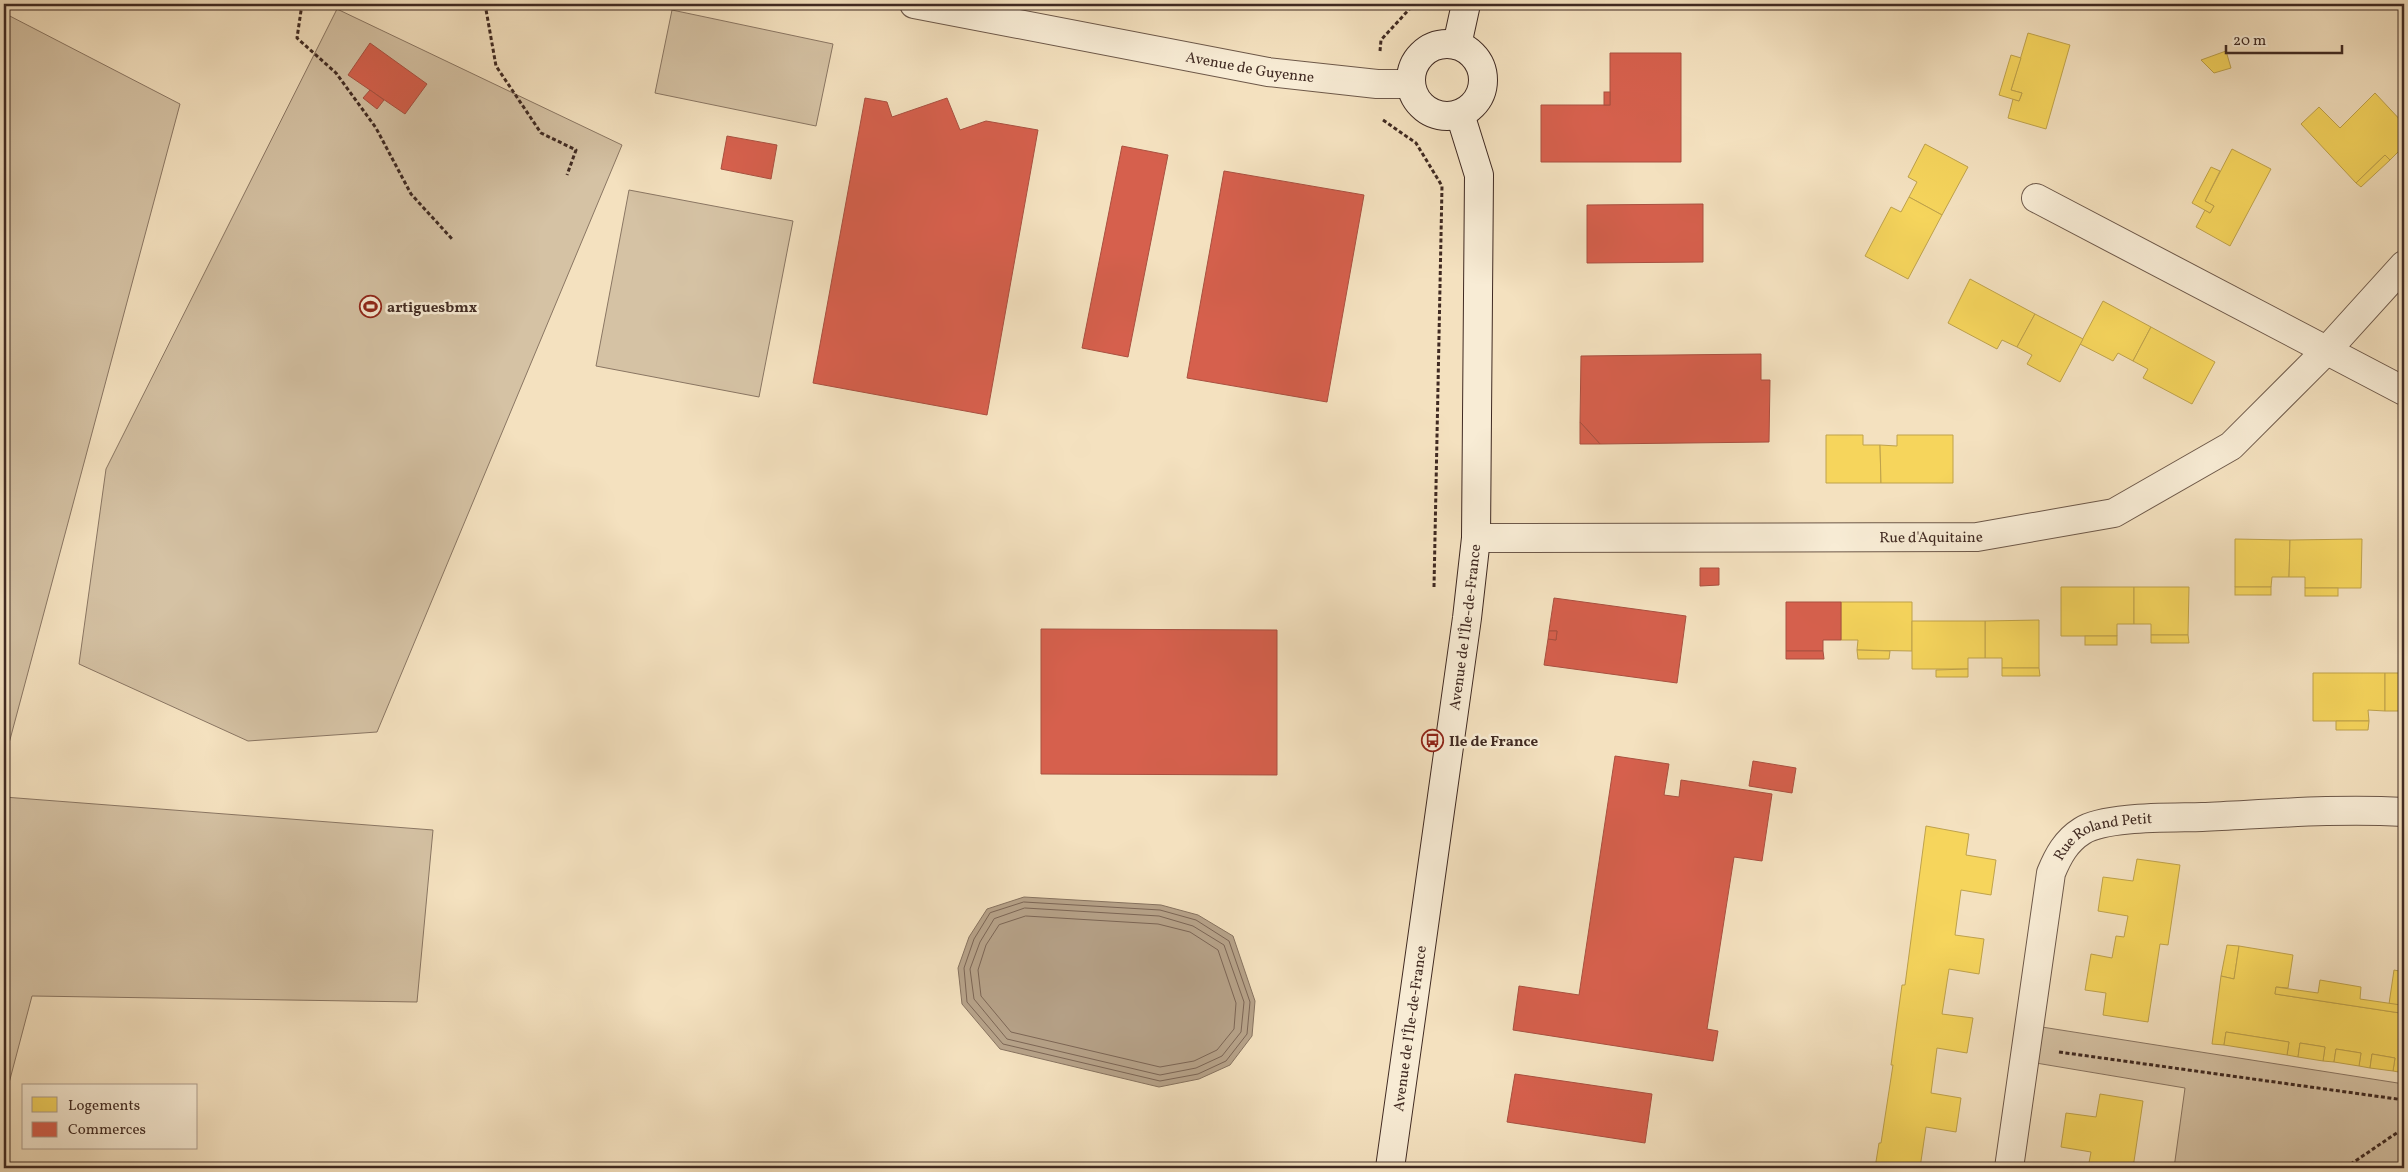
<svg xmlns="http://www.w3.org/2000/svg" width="2408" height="1172" viewBox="0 0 2408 1172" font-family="Vollkorn,serif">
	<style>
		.green { fill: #d5c2a4; stroke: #8a7663 }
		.water { fill: #b7a38a; stroke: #877360 }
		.homes { fill: #f6d55c; stroke: #bfa24b }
		.shops { fill: #d6604d; stroke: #a95040 }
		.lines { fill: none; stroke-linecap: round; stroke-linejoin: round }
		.shore { stroke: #7c6656; stroke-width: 1 }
		.street-casing { stroke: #6d5849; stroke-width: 30 }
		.secondary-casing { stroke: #402a22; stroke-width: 30 }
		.path { stroke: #402a22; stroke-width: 3; stroke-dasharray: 4 2.5; stroke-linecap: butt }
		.street { stroke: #f8ecd5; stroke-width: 28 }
		.secondary { stroke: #f8ecd5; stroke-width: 28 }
		.labels { text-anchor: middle; stroke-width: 5; stroke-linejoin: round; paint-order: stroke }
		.street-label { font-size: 15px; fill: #402a22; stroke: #f8ecd5 }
		.poi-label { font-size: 15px; font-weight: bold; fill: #402a22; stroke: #f8ecd5; text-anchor: start }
	</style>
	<rect width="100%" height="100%" fill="#f4e1bf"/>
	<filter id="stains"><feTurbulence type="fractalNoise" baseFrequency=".004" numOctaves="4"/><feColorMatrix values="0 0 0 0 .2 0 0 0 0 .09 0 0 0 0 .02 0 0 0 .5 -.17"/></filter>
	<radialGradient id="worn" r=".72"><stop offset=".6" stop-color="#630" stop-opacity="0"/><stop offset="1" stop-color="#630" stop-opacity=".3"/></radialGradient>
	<g class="green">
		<path d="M337 9 622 145 377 732 248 741 79 664 106 469Z"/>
		<path d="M672 10 833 44 816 126 655 93Z"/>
		<path d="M4 13 180 104 4 762Z"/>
		<path d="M629 190 793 221 759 397 596 366Z"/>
		<path d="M4 797 433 830 417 1002 32 996 4 1102Z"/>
		<path d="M2029 1025 2404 1084V1168H2174L2185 1088 2024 1061Z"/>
	</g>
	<path class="water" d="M1024 897 1161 905 1198 915 1233 936 1255 1001 1252 1036 1230 1065 1199 1079 1159 1087 1000 1049 962 1004 958 968 969 937 987 909Z"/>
	<g class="homes">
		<path d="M2028 33 2070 45 2046 129 2008 118 2013 99 2019 101 2022 93 2011 90Z"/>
		<path d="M2226 51 2231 68 2214 73 2201 60Z"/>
		<path d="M2011 55 2021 58 2011 90 2022 93 2019 101 1999 95Z"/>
		<path d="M2375 93 2404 124V146L2390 160 2385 155 2356 183 2301 124 2319 107 2340 128Z"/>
		<path d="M1925 144 1968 167 1942 215 1909 197 1917 182 1908 177Z"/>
		<path d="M2232 149 2271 169 2230 246 2196 227 2205 210 2210 213 2214 206 2205 201Z"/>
		<path d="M2385 155 2390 160 2361 187 2356 183Z"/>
		<path d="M2211 167 2220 171 2205 201 2214 206 2210 213 2192 203Z"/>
		<path d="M1909 197 1942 215 1908 279 1865 256 1891 207 1901 212Z"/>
		<path d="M1970 279 2035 314 2017 347 2002 340 1997 349 1948 323Z"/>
		<path d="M2103 301 2151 327 2133 361 2118 353 2113 361 2080 344Z"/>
		<path d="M2035 314 2083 339 2060 382 2027 364 2032 355 2017 347Z"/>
		<path d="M2151 327 2215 362 2192 404 2143 378 2148 369 2133 361Z"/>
		<path d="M1826 435H1863V445H1880L1881 483H1826Z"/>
		<path d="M1897 435H1953V483H1881L1880 445 1897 446Z"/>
		<path d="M2235 539 2290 540 2289 577H2272L2271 587H2235Z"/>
		<path d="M2362 539 2361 588H2305V577H2289L2290 540Z"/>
		<path d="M2061 587H2134V624H2117V636H2061Z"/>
		<path d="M2134 587H2189L2188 635H2151V624H2134Z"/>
		<rect x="2235" y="587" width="36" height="8"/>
		<rect x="2305" y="588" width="33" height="8"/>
		<path d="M1841 602H1912V651L1857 650 1858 640H1841Z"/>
		<path d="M2039 620V668H2002V658H1985V621Z"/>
		<path d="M1912 621H1985V658H1968V669H1912Z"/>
		<path d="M2151 635H2188L2189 643H2151Z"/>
		<rect x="2085" y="636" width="32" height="9"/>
		<path d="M1857 650 1890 651 1889 659H1858Z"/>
		<path d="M2002 668H2039L2040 676H2002Z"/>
		<path d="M1968 669V677H1936V670Z"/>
		<path d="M2313 673H2385V711L2368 710 2369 721H2313Z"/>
		<path d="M2385 673H2404V721L2403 711H2385Z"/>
		<path d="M2336 721H2369L2368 730H2336Z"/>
		<path d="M1926 826 1969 834 1966 855 1996 860 1991 895 1961 890 1955 935 1984 939 1979 974 1949 969 1942 1014 1973 1018 1967 1053 1937 1048 1931 1093 1961 1098 1956 1132 1926 1127 1920 1168H1875L1879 1143H1881L1893 1065H1891L1902 985H1905Z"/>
		<path d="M2137 859 2180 865 2168 945 2160 944 2148 1022 2103 1015 2106 993 2085 990 2091 954 2112 958 2116 936 2124 937 2128 916 2098 911 2103 877 2133 881Z"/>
		<path d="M2227 945 2239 946 2234 979 2221 976Z"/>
		<path d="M2239 946 2293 955 2288 988 2276 987 2275 994 2400 1013 2401 1005 2389 1004 2394 970 2404 972V1073L2393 1071 2395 1058 2372 1054 2370 1068 2359 1066 2361 1053 2336 1049 2334 1062 2323 1061 2325 1047 2300 1043 2298 1057 2287 1055 2289 1042 2226 1032 2224 1045 2212 1044 2221 976 2234 979Z"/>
		<path d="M2320 980 2361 987 2360 999 2401 1005 2400 1013 2275 994 2276 987 2318 993Z"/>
		<path d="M2226 1032 2289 1042 2287 1055 2224 1045Z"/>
		<path d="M2300 1043 2325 1047 2323 1061 2298 1057Z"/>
		<path d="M2336 1049 2361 1053 2359 1066 2334 1062Z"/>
		<path d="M2372 1054 2395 1058 2393 1071 2370 1068Z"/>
		<path d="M2100 1094 2143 1101 2133 1168H2088L2091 1152 2061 1147 2066 1113 2096 1117Z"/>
	</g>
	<g class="shops">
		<path d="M370 43 427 84 405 114 348 75Z"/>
		<path d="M1610 53H1681V162H1541V105H1610Z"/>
		<path d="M370 90 384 100 377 109 363 98Z"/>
		<rect x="1604" y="92" width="6" height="13"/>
		<path d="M865 98 887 102 892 117 947 98 960 130 986 121 1038 130 987 415 813 383Z"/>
		<path d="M727 136 777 145 771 179 721 169Z"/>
		<path d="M1122 146 1168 155 1128 357 1082 348Z"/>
		<path d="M1224 171 1364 195 1327 402 1187 378Z"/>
		<path d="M1703 204V262L1587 263V205Z"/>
		<path d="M1761 354V380H1770L1769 442 1600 444 1580 422 1581 356Z"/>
		<path d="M1580 422 1600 444H1580Z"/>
		<path d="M1700 568H1719V585L1700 586Z"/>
		<path d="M1554 598 1686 616 1677 683 1544 665 1548 639 1556 640 1557 631H1549Z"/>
		<path d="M1786 602H1841V640H1823V651H1786Z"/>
		<path d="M1041 629 1277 630V775L1041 774Z"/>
		<path d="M1549 631H1557L1556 640 1548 639Z"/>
		<path d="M1786 651H1823L1824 659H1786Z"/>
		<path d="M1615 756 1669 764 1664 795 1679 797 1681 780 1772 794 1762 861 1734 857 1707 1029 1718 1031 1713 1061 1513 1030 1519 986 1579 995Z"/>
		<path d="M1753 761 1796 768 1792 793 1749 786Z"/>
		<path d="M1515 1074 1652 1094 1645 1143 1507 1122Z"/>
	</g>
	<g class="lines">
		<g class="shore">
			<path d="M1024 902 1160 910 1196 920 1229 941 1250 1002 1247 1034 1226 1061 1198 1074 1160 1081 1003 1044 967 1002 964 968 974 939 990 913Z"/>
			<path d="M1025 908 1159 916 1193 926 1224 945 1244 1002 1241 1032 1222 1056 1196 1068 1160 1075 1007 1039 974 999 970 969 980 942 994 919Z"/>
			<path d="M1026 916 1158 924 1190 932 1218 950 1236 1003 1234 1029 1217 1050 1194 1061 1160 1067 1011 1032 981 996 978 970 986 945 999 925Z"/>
		</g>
		<defs>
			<g id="street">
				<path id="s1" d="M914 4 1268 72 1377 84H1411"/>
				<path d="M2036 198 2404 391"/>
				<path id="s2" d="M1476 538 1977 537 2114 513 2231 446 2327 350 2404 265"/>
				<path id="s3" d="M2009 1168 2051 873C2058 856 2066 841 2082 831 2105 816 2173 818 2202 817 2269 814 2337 808 2404 812"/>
			</g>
			<g id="secondary">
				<circle cx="1447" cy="80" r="36"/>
				<path d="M1457 45 1466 4"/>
				<path id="s4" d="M1390 1168 1467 618 1476 538 1479 175 1460 114"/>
			</g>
		</defs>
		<use href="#street" class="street-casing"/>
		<use href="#secondary" class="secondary-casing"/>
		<g class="path">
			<path d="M302 4 297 38 336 73 376 128 411 194 453 240"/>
			<path d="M485 4 496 66 541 133 576 150 567 175"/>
			<path d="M1380 51 1381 40 1414 4"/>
			<path d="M1383 120 1416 143 1442 186 1434 587"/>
			<path d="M2059 1052 2404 1100"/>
			<path d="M2345 1168 2404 1128"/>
		</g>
		<use href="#street" class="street"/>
		<use href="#secondary" class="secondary"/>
	</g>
	<defs>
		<symbol id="stadium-ring" viewBox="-11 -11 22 22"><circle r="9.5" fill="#f8ecd5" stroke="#8f2418" stroke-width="1.5"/><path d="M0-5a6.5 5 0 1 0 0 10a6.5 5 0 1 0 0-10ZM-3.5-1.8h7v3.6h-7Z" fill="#8f2418"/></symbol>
		<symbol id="bus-ring" viewBox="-11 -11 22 22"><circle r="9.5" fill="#f8ecd5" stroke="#8f2418" stroke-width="1.5"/><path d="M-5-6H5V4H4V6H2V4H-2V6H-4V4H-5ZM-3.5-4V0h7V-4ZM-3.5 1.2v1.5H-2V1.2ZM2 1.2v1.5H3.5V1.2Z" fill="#8f2418"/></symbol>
	</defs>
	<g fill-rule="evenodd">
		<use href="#stadium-ring" x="358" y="294" width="25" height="25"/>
		<use href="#bus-ring" x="1420" y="728" width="25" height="25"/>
	</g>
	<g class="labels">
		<g class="street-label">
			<text dy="5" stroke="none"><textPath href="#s1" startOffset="342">Avenue de Guyenne</textPath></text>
			<text dy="5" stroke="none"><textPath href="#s2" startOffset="455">Rue d'Aquitaine</textPath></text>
			<text dy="5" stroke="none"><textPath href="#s4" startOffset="546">Avenue de l'Île-de-France</textPath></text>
			<text dy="5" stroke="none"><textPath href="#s3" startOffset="368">Rue Roland Petit</textPath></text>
			<text dy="5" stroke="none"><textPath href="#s4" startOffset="141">Avenue de l'Île-de-France</textPath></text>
		</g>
		<g class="poi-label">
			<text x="387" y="312">artiguesbmx</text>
			<text x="1449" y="746">Ile de France</text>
		</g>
	</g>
	<rect width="2408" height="1172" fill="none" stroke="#f4e1bf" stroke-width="20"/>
	<rect x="5" y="5" width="2398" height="1162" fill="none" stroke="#402a22" stroke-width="2.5"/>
	<rect x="10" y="10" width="2388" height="1152" fill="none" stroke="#402a22"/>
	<rect x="22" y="1084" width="175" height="65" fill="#f8ecd5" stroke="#ae9e8d"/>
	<rect x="32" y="1097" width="25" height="15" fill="#f6d55c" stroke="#ae9e8d"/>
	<text x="68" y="1110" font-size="15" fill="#402a22">Logements</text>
	<rect x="32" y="1122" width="25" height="15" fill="#d6604d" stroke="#ae9e8d"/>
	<text x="68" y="1134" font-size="15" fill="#402a22">Commerces</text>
	<path d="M2226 45v8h116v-8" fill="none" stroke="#402a22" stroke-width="2.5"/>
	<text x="2233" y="45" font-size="15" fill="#402a22" stroke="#f8ecd5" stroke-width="4" paint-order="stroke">20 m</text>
	<rect width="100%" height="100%" filter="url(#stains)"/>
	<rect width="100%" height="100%" fill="url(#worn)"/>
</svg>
